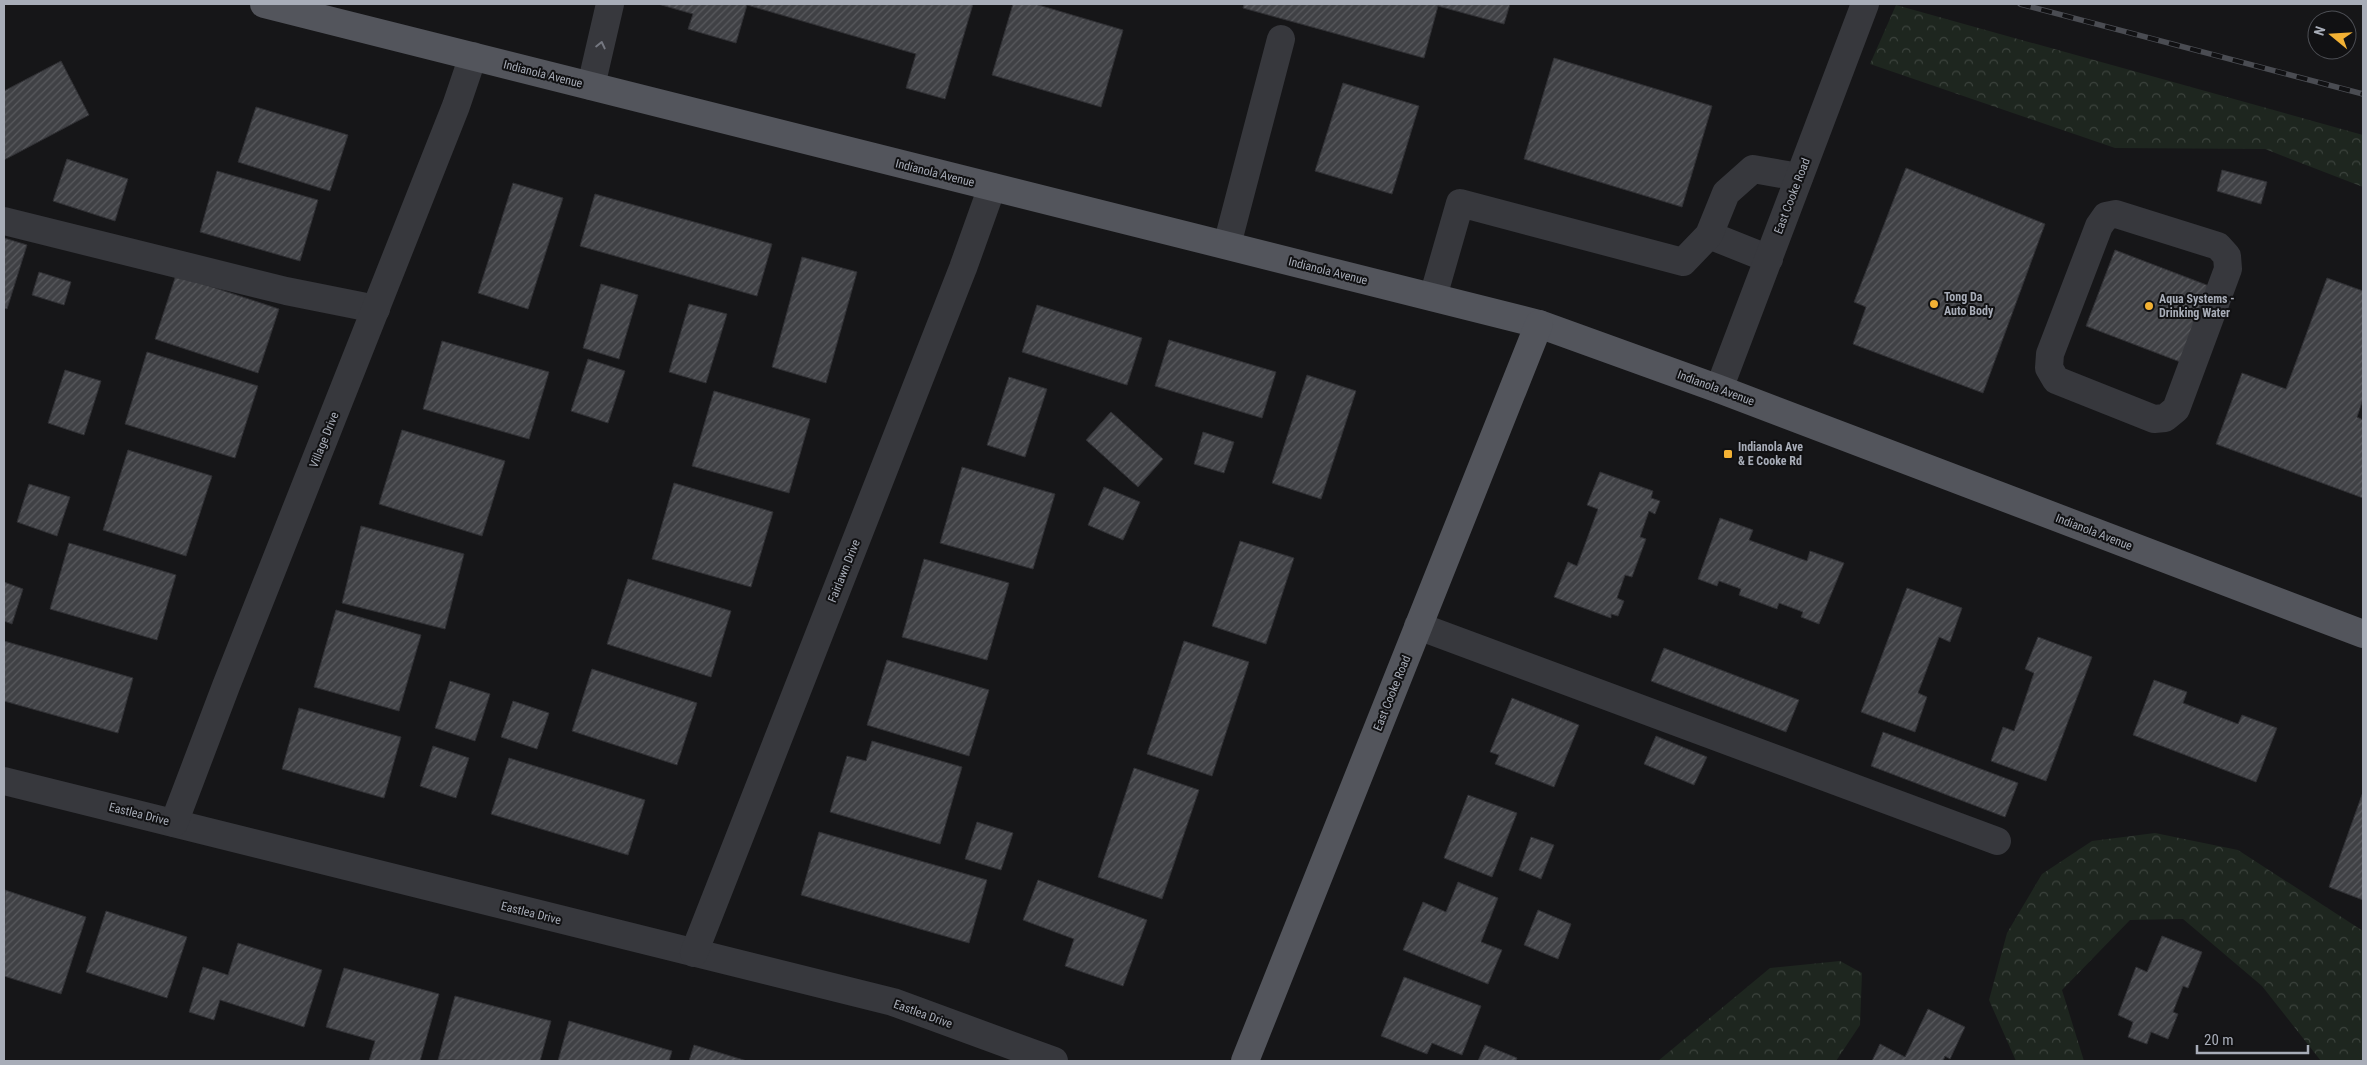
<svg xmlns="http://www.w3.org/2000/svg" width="2367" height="1065" viewBox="0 0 2367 1065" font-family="'Roboto Condensed',sans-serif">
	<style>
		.forest { fill: url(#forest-crowns) }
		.building { fill: url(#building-hatch); stroke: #303034 }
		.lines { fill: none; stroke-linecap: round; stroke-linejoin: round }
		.minor { stroke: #37383d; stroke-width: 28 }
		.major { stroke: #53555c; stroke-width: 28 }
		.rail-casing { stroke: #4a4c52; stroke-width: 5.5 }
		.rail { stroke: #111113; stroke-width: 4; stroke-dasharray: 11; stroke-linecap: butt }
		.oneway { stroke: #757881 }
		.poi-dot { fill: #f2b134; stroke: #111113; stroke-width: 2 }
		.labels { text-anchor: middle; stroke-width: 4; stroke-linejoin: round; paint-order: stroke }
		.street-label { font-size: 12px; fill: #a8adb8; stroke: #111113 }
		.poi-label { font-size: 12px; font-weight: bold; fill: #a8adb8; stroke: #111113; text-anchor: start }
	</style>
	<defs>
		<pattern id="forest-crowns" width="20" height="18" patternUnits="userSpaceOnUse" patternTransform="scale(1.25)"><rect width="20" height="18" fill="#1e261f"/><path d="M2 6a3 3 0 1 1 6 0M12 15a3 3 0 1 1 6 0" fill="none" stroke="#3c433d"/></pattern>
		<pattern id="building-hatch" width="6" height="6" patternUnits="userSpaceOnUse" patternTransform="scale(1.25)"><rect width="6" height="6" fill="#404145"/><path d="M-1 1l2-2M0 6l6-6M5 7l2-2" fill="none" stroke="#595a5e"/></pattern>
	</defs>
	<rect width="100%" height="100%" fill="#161618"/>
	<g class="forest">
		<path d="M1896 5 2363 135V187L2265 149 2115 148 1870 64Z"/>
		<path d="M2155 833 2238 850 2363 931V1061H2321L2262 986 2183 919 2130 920 2062 990 2084 1061H2016L1989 1000 2007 933 2042 874 2092 841Z"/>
		<path d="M1840 961 1862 973 1860 1025 1836 1061H1658L1770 968Z"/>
	</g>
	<g class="building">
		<path d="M658 4H973L945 99 906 88 916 54 747 5 736 43 688 29 693 14Z"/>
		<path d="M1013 4H1035L1123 30 1101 107 992 75Z"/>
		<path d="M1244 4H1510L1504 24 1438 6 1424 58 1243 8Z"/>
		<path d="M1554 58 1712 106 1682 207 1524 159Z"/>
		<path d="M61 61 89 115 4 160V91Z"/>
		<path d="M1343 83 1419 106 1392 194 1315 171Z"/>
		<path d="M256 107 348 135 330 191 238 162Z"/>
		<path d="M67 159 128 179 115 221 53 201Z"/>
		<path d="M1906 168 2045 224 1983 393 1853 344 1866 307 1854 302Z"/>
		<path d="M2222 170 2267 182 2261 204 2217 191Z"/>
		<path d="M217 171 318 200 300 261 200 232Z"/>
		<path d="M513 183 563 198 528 309 478 293Z"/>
		<path d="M595 194 772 244 757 296 580 246Z"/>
		<path d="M4 238 27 245 7 309 4 308Z"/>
		<path d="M2115 250 2212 287 2183 363 2086 326Z"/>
		<path d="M802 257 857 272 826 383 772 367Z"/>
		<path d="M39 272 71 282 64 305 32 295Z"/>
		<path d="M176 275 279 309 258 373 155 339Z"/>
		<path d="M2327 278 2363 291V399L2357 417 2363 420V498L2216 444 2242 373 2286 389Z"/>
		<path d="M601 284 638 295 619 359 583 348Z"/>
		<path d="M689 304 727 314 706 383 669 372Z"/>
		<path d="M1037 305 1142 338 1127 385 1022 352Z"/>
		<path d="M1169 340 1276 372 1262 418 1155 386Z"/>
		<path d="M442 341 549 372 529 439 423 409Z"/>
		<path d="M147 352 258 386 235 458 125 424Z"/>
		<path d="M588 359 625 371 608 423 571 411Z"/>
		<path d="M65 370 101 381 84 435 48 423Z"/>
		<path d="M1307 375 1356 391 1321 499 1272 483Z"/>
		<path d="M1009 377 1047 389 1025 457 987 445Z"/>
		<path d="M714 391 810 419 789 493 692 466Z"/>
		<path d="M1111 412 1163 459 1138 487 1086 440Z"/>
		<path d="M402 430 505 461 482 536 379 504Z"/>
		<path d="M1203 432 1234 442 1224 473 1194 464Z"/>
		<path d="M128 450 212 476 186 556 103 530Z"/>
		<path d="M962 467 1055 494 1033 569 940 543Z"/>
		<path d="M1600 472 1653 491 1651 498 1660 501 1655 514 1649 511 1640 537 1646 539 1632 577 1625 575 1617 598 1624 601 1618 616 1611 614V618L1554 597 1568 562 1577 566 1598 509 1587 505Z"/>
		<path d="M674 483 773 512 751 587 652 559Z"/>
		<path d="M29 484 70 497 57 536 17 522Z"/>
		<path d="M1104 487 1140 502 1123 540 1088 525Z"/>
		<path d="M1720 518 1753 530 1749 540 1807 561 1810 551 1844 563 1819 624 1801 617 1803 612 1779 603 1777 609 1739 595 1741 589 1719 581 1717 586 1698 579Z"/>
		<path d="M361 526 464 554 445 629 342 603Z"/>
		<path d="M1240 541 1294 558 1266 644 1212 626Z"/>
		<path d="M69 543 176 575 157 640 50 609Z"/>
		<path d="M924 559 1009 583 987 660 902 637Z"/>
		<path d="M628 579 731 611 711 677 607 644Z"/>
		<path d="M4 582 23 589 12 624 4 621Z"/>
		<path d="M1907 588 1962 608 1950 642 1939 637 1918 693 1927 697 1915 732 1861 712Z"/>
		<path d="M336 610 421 635 399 711 314 687Z"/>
		<path d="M2038 637 2092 657 2046 781 1991 761 2003 727 2014 731 2034 673 2025 669Z"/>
		<path d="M4 641 133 678 118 733 4 701Z"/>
		<path d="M1184 641 1249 662 1212 776 1147 754Z"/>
		<path d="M1664 648 1799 700 1786 732 1651 681Z"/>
		<path d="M887 660 989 690 969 756 867 725Z"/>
		<path d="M592 669 697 703 677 765 572 731Z"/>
		<path d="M2154 680 2187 692 2183 703 2238 724 2242 715 2277 728 2256 782 2133 735Z"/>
		<path d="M450 681 490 694 475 741 435 728Z"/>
		<path d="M1512 698 1579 725 1554 787 1495 764 1499 755 1490 752Z"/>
		<path d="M513 701 549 713 537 749 501 737Z"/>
		<path d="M299 708 401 737 384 798 282 769Z"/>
		<path d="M1883 732 2018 783 2005 817 1871 766Z"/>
		<path d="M1656 736 1707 757 1694 785 1644 764Z"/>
		<path d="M872 741 962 767 940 844 830 812 847 756 866 761Z"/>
		<path d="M433 746 469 758 456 798 420 786Z"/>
		<path d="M509 758 645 800 628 855 491 814Z"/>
		<path d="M1134 768 1199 790 1162 899 1098 877Z"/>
		<path d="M2363 792V900L2329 887Z"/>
		<path d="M1468 795 1517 813 1492 877 1444 858Z"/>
		<path d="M977 822 1013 833 1001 870 965 859Z"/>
		<path d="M819 832 987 880 969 943 801 895Z"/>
		<path d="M1531 837 1554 845 1541 879 1519 870Z"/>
		<path d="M1038 880 1147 920 1123 986 1065 966 1074 939 1023 920Z"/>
		<path d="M1458 882 1498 898 1481 942 1502 950 1488 984 1403 950 1423 902 1446 912Z"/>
		<path d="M5 890 86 917 61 994 4 976Z"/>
		<path d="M1538 910 1571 924 1558 959 1524 945Z"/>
		<path d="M106 911 187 937 167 998 86 972Z"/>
		<path d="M2162 936 2202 952 2188 988 2183 986 2173 1012 2178 1014 2168 1039 2151 1032 2147 1044 2128 1037 2133 1022 2118 1015 2136 967 2147 972Z"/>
		<path d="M238 943 322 970 304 1027 220 1000 214 1020 189 1012 203 967 228 975Z"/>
		<path d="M344 968 439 994 420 1061H369L375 1041 326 1027Z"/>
		<path d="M1404 977 1481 1006 1462 1055 1432 1043 1427 1054 1381 1036Z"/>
		<path d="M455 996 551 1021 540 1061 438 1060Z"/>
		<path d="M1928 1009 1965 1027 1950 1059 1945 1056 1943 1061H1872L1880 1044 1905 1057Z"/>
		<path d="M569 1021 672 1051 669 1061H558Z"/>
		<path d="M694 1045 747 1061H689Z"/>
		<path d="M1485 1045 1517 1058 1516 1061H1478Z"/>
	</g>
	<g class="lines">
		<g class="minor">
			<path d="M591 86 610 4"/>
			<path d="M2116 214 2218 246 2227 256 2228 269 2176 409 2165 418 2154 419 2056 380 2049 368 2050 354 2099 226 2106 216Z"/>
			<path d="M4 221 286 291 376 309"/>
			<path d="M1709 235 1769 259"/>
			<path d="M1227 245 1281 39"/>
			<path d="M1433 297 1460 203 1683 262 1709 235 1726 193 1753 169 1799 177"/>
			<path d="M1719 389 1865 4"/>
			<path d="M1418 626 1997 841"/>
			<path d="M4 781 893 1002 1054 1061"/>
			<path d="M174 823 226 686 456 106 473 56"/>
			<path d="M694 953 963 268 992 187"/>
		</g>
		<g class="major">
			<path d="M264 4 1539 324 1719 389 2363 634"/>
			<path d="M1245 1061 1539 324"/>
		</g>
		<defs>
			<path id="rail" d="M2020 4 2363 94"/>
		</defs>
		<use href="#rail" class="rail-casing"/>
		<use href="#rail" class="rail"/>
	</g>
	<defs><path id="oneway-chevron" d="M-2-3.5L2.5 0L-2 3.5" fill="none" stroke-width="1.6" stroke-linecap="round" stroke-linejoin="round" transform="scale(1.25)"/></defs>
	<use class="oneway" href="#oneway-chevron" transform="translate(601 45) rotate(-77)"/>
	<g class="poi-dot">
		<circle cx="1934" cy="304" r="5"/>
		<circle cx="2149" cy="306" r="5"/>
		<rect x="1723" y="449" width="10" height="10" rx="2.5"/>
	</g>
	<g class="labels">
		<g class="street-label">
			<text transform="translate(543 74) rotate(14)" y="4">Indianola Avenue</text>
			<text transform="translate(935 173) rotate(14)" y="4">Indianola Avenue</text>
			<text transform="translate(1792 196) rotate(-69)" y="4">East Cooke Road</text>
			<text transform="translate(1328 271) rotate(14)" y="4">Indianola Avenue</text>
			<text transform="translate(1716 388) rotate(20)" y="4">Indianola Avenue</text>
			<text transform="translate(324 440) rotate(-68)" y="4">Village Drive</text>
			<text transform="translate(2094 532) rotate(21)" y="4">Indianola Avenue</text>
			<text transform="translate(844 571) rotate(-68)" y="4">Fairlawn Drive</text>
			<text transform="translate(1392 693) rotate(-68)" y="4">East Cooke Road</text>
			<text transform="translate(139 814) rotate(14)" y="4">Eastlea Drive</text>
			<text transform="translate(531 913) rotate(14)" y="4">Eastlea Drive</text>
			<text transform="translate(923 1014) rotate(20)" y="4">Eastlea Drive</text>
		</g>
		<g class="poi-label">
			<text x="1944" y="301">Tong Da<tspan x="1944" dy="14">Auto Body</tspan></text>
			<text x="2159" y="303">Aqua Systems -<tspan x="2159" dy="14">Drinking Water</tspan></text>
			<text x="1738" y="451">Indianola Ave<tspan x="1738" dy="14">&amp; E Cooke Rd</tspan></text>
		</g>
	</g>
	<rect width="2367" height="1065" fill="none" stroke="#a8adb8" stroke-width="10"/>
	<g transform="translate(2332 35) rotate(288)"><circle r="24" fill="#111113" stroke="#4d4f55"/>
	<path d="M0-4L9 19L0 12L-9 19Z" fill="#f2b134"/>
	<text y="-8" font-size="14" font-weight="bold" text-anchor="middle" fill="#a8adb8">N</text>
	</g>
	<path d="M2197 1045v8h111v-8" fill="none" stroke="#a8adb8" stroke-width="2.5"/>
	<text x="2204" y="1045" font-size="15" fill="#a8adb8" stroke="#111113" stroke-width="4" paint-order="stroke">20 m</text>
</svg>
